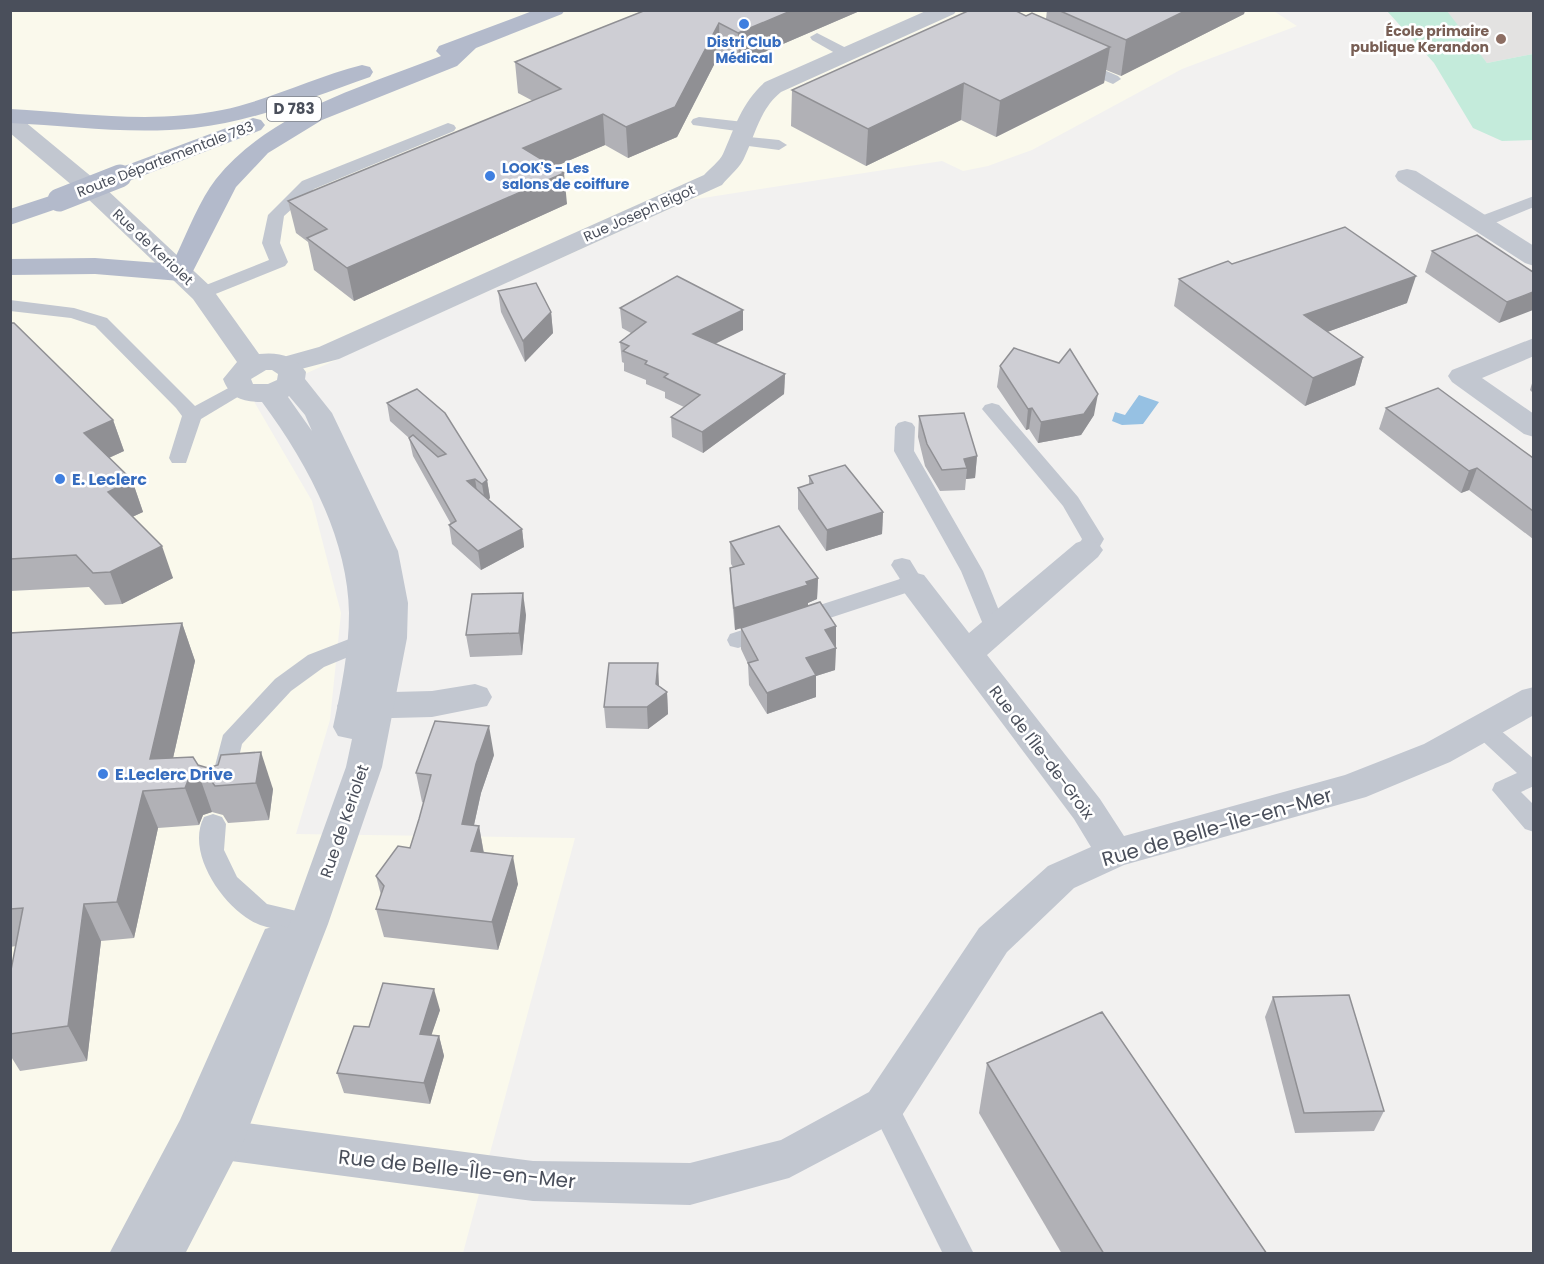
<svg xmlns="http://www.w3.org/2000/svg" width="1544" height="1264" viewBox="0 0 1544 1264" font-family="Poppins,sans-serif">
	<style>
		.commercial { fill: #faf9ec }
		.education { fill: #e3e2e1 }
		.green { fill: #c4ebdb }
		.water { fill: #96c1e3 }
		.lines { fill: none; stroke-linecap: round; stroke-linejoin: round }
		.service { fill: #c2c7d0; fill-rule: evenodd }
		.minor { fill: #c2c7d0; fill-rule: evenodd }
		.tertiary { fill: #c2c7d0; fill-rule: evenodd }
		.primary { fill: #b3bacb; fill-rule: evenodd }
		.primary-bridge { stroke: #b3bacb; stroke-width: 23 }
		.wall { fill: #b1b1b6 }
		.shaded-wall { fill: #909094 }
		.building { fill: #ceced4; stroke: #909094; stroke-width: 1.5 }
		.shop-dot { fill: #3f7fe0; stroke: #fff; stroke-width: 2 }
		.education-dot { fill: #8d6e63; stroke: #fff; stroke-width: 2 }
		.labels { text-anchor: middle; stroke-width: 5; stroke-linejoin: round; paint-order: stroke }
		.far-education-label { font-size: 14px; font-weight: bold; fill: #785e54; stroke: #fff; text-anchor: end }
		.far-shop-label { font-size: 14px; font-weight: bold; fill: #366cbe; stroke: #fff }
		.far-street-label { font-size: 14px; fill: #4a4f5b; stroke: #fff }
		.shield { fill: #fff; stroke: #80848c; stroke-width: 1.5 }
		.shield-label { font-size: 15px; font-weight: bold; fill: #4a4f5b }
		.shop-label { font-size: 16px; font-weight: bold; fill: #366cbe; stroke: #fff; text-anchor: start }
		.street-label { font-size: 16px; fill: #4a4f5b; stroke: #fff }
		.near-street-label { font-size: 20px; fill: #4a4f5b; stroke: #fff }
	</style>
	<rect width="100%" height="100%" fill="#f2f1f0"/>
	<path class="commercial" d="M1272 10 1297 26 1182 69 1032 150 988 166 963 171 942 161 690 200 252 398 312 501 341 613 330 720 296 834 575 838 463 1253H11L10 11Z"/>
	<path class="education" d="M1445 11H1533V54L1487 63Z"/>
	<path class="green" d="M1387 11H1447L1487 63 1533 54V140L1502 141 1473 128 1434 63Z"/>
	<path class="water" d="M1139 395 1159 402 1143 424 1122 425 1112 421 1115 412 1125 415Z"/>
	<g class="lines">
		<g class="service">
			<path d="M817 33 852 51 854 54 852 57H842L812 40 810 37Z"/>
			<path d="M1079 59 1118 76 1121 79 1113 84 1108 82 1074 66 1072 63Z"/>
			<path d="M699 117 744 122 752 127 744 132 693 125 691 122 693 119Z"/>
			<path d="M448 123 454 125 456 128 454 131 314 189 284 216 280 243 288 262 285 266 208 297H196L193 293 196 289 269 260 262 243 268 215 302 181Z"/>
			<path d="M739 136 779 140 787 145 779 150 733 144 731 141Z"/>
			<path d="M1534 196V207L1485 227H1473L1470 223 1473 219Z"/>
			<path d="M10 300 74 308 107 318 195 406 234 385 241 383 251 389 201 419 186 463H172L169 458 182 416 176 408 95 326 71 318 10 311Z"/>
			<path d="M992 403 999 405 1078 497 1104 539 1095 555 1087 557 1079 555 1076 550 1082 539 1063 506 982 409 985 405Z"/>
			<path d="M905 421 912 423 915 427 914 451 983 571 1006 628 1003 634 995 636 987 634 961 571 894 451 895 427 898 423Z"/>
			<path d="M902 558 910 560 924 583 921 588 738 648 730 646 727 640 730 634 900 579 891 565 894 560Z"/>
			<path d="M362 634 370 636 373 642 370 648 324 667 291 691 242 744 231 792 222 794 213 792 210 785 223 735 275 679 308 655Z"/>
			<path d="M1484 720 1492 723 1534 759V786L1521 792 1534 805V832L1525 829 1492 790 1495 783 1517 773 1476 735 1472 729 1476 723Z"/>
			<path d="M213 814 222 817 226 824 224 850 237 877 267 904 318 916 322 924 318 932 309 935C291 931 265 930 250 920 220 902 186 851 204 817Z"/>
			<path d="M884 1093 894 1097 974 1254H943L870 1106 874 1097Z"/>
		</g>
		<g class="minor">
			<path d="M928 10H957L954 14 781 92C760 109 756 133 745 156 741 167 729 176 722 185L339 359 286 373 276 371 272 365 276 359 319 347 704 175C710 168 719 162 723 154 735 127 742 102 765 82Z"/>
			<path d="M1407 169 1416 171 1534 246V266L1525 263 1398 181 1395 176 1398 171Z"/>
			<path d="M1534 338V356L1482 378 1534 414V437L1524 434 1452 382 1448 376 1452 370Z"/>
			<path d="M1087 539 1098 543 1103 550 1098 557 987 655 1100 799 1124 836 1345 775 1424 744 1522 690 1534 687V715L1450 762 1366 797 1124 865 1074 888 1007 952 899 1120 789 1178 690 1205 533 1201 223 1160 208 1154 202 1140 208 1126 223 1120 533 1161 690 1163 781 1140 869 1092 979 928 1048 866 1091 847 1074 819 897 583 902 575 913 572 924 575 969 633 1076 543Z"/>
			<path d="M475 684 487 688 492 697 487 706 432 717 354 719 342 715 337 706 342 697 354 693 432 691Z"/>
		</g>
		<path class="tertiary" d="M10 114 18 116 104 187 211 287 259 354C278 352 295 355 306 372L305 379 332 413 398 551 408 603 407 638 382 767 328 924 244 1140 185 1254H109L180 1120 265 929 279 925 288 928 346 767 352 739 338 736 333 727C341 690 349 651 349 613 348 538 306 461 262 402 243 402 230 398 223 379L237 362 193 299 86 197 10 133ZM266 370H272L278 374 277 380 268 384H253L251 379ZM289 396 305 415 312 431 288 397Z"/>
		<g class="primary">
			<path d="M535 10H565L562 14 476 48 457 66 322 120 268 153 236 187 189 279 180 281 95 274 10 275V259L95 258 172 264C185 239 198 202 216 179 271 111 363 87 441 56L436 51 439 46Z"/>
			<path d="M362 65 370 67 373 72 370 77C313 97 255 121 194 128 133 135 72 126 10 123V109C81 113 152 124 222 110 270 100 314 77 362 65Z"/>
			<path d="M253 118 261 120 265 125 261 130 129 181 120 183 111 181 108 176 111 171Z"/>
			<path d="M59 193 68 195 71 200 68 205 10 225V209Z"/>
		</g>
		<path class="primary-bridge" d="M59 200 120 176"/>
	</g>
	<g class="wall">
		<path d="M646 10H862L739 63 720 53 677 137 628 158 605 145 554 167 567 204 354 301 314 270 308 242 296 233 288 201 533 101 518 93 515 62Z"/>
		<path d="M1047 10H1245L1244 14 1121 76 1106 70 1104 83 996 137 961 120 866 166 791 126 792 90 1026 16 1046 19Z"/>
		<path d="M1432 251 1533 272 1499 323 1425 272Z"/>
		<path d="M1232 264 1407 303 1327 332 1363 357 1355 385 1305 406 1174 306 1179 279Z"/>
		<path d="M498 291 551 312 553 333 525 362 501 312Z"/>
		<path d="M620 308 743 330 715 344 785 374 784 394 703 453 672 437 671 417 684 407 665 398V392L646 384V380L624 371V363L622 362 620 342 631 333 622 328Z"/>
		<path d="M10 323 113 420 124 451 109 458 132 480 143 512 132 517 173 578 122 604 105 605 89 587 10 591Z"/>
		<path d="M1000 366 1094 415 1081 435 1038 443 1029 429 1026 430 997 387Z"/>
		<path d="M1533 380V393L1530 390Z"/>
		<path d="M387 403 487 480 490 498 488 500 522 529 524 547 481 570 452 544 449 525 451 524 413 456 409 438 390 421Z"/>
		<path d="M1386 408 1533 458V539L1469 490 1461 493 1379 429Z"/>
		<path d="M919 416 977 456 975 478 966 479 965 490 940 491 925 466 918 437Z"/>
		<path d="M809 476 883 512 882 534 826 551 798 509V488L809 484Z"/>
		<path d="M730 542 818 578 817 599 808 603V606L836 626 835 670 816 676V697L767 714 749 685 748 664 741 649V628L735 630 731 590 730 568 733 567 731 564Z"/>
		<path d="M526 615 522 655 470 657 466 635Z"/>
		<path d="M182 623 195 661 173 758 208 768 218 765 273 789 269 820 228 823 223 815 212 812 203 815 199 825 158 828 134 938 101 941 87 1061 20 1071 10 1055V975L16 946 10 947V633Z"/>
		<path d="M659 686 667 692 668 714 648 729 606 728 604 707Z"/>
		<path d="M494 755 481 793 474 825 479 826 484 853 518 884 498 950 384 937 376 909 381 895 376 876 410 848 419 819 424 803 422 802 416 773Z"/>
		<path d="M1273 997 1384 1111 1374 1131 1295 1133 1265 1017Z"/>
		<path d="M440 1010 431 1035 439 1036 444 1056 430 1104 344 1093 337 1073 369 1027Z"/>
		<path d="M987 1063 1267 1254H1062L979 1113Z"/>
	</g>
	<g class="shaded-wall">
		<path d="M793 10H862L739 63 738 33Z"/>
		<path d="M1187 10H1245L1244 14 1121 76 1126 40Z"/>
		<path d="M719 23 720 53 677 137 628 158 626 127Z"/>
		<path d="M1110 47 1104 83 996 137 1000 101Z"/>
		<path d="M964 83 961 120 866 166 868 129Z"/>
		<path d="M603 114 605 145 526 179 523 148Z"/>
		<path d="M564 173 567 204 354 301 347 268Z"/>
		<path d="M1416 276 1407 303 1297 343 1304 315Z"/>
		<path d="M1533 292V310L1499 323 1507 302Z"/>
		<path d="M743 310V330L694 354 693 334Z"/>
		<path d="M551 312 553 333 525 362 523 341Z"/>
		<path d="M1363 357 1355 385 1305 406 1313 378Z"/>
		<path d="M785 374 784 394 703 453 702 432Z"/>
		<path d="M1098 394 1094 415 1081 435 1038 443 1041 422Z"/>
		<path d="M1032 408 1029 429 1026 430 1028 409Z"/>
		<path d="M113 420 124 451 95 464 84 433Z"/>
		<path d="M977 456 975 478 966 479 967 468 964 459Z"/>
		<path d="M1477 468 1469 490 1461 493 1469 471Z"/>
		<path d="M475 479 478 497 467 481Z"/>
		<path d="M132 480 143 512 119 523 108 492Z"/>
		<path d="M487 480 490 498 485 503 482 484Z"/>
		<path d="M883 512 882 534 826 551 827 530Z"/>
		<path d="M522 529 524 547 481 570 478 551Z"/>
		<path d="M162 546 173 578 122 604 110 572Z"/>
		<path d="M818 578 817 599 808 603V606L735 630 734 608Z"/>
		<path d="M523 593 526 615 522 655 519 633Z"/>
		<path d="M182 623 195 661 166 789 150 759Z"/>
		<path d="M836 626V648L825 630Z"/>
		<path d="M836 648 835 670 816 676V697L767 714V693L806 658Z"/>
		<path d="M658 663 659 685 658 698 667 692 668 714 648 729 647 707 656 684Z"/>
		<path d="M489 726 494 755 481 793 468 852 462 824 476 764Z"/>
		<path d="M261 752 273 789 269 820 256 783Z"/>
		<path d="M199 775 212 812 203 815 199 825 185 788 189 778Z"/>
		<path d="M143 791 158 828 134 938 117 902Z"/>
		<path d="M479 826 484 855 471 851Z"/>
		<path d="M513 856 518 884 498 950 492 922Z"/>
		<path d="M84 904 101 941 87 1061 68 1026Z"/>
		<path d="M434 989 440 1010 425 1054 420 1034Z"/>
		<path d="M439 1036 444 1056 430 1104 424 1083Z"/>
	</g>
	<g class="building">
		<path d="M646 10H793L738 33 719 23 675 107 626 127 603 114 523 148 564 173 347 268 307 238 327 229 288 201 561 89 515 62Z"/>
		<path d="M970 10H1014L1026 16 1032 13 1110 47 1000 101 964 83 868 129 792 90Z"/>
		<path d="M1058 10H1187L1126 40Z"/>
		<path d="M1345 227 1416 276 1304 315 1363 357 1313 378 1179 279 1228 261 1232 264Z"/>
		<path d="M1477 235 1533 272V292L1507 302 1432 251Z"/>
		<path d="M677 276 743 310 693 334 785 374 702 432 671 417 700 395 664 377 668 374 645 364 647 361 623 351 629 346 620 342 646 322 620 308Z"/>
		<path d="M536 283 551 312 523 341 498 291Z"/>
		<path d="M10 323H14L113 420 84 433 132 480 108 492 162 546 110 572 93 573 76 555 10 559Z"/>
		<path d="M1014 348 1059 363 1070 349 1098 394 1084 414 1041 422 1032 408 1028 409 1000 366Z"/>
		<path d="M1438 388 1533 458V511L1477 468 1469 471 1386 408Z"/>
		<path d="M417 389 445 413 487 480 482 484 475 479 467 481 522 529 478 551 449 525 456 521 409 438 413 435 438 457 446 454 387 403Z"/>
		<path d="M964 413 977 456 964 459 967 468 942 470 927 444 919 416Z"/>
		<path d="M845 465 883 512 827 530 798 488 813 483 809 476Z"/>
		<path d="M779 526 818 578 806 582 808 585 734 608 730 568 744 564 730 542Z"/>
		<path d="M523 593 519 633 466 635 472 594Z"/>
		<path d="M820 602 836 626 825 630 836 648 806 658 816 675 767 693 748 663 758 660 741 628Z"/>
		<path d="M182 623 150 759 193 757 198 765 208 768 218 765 221 755 261 752 256 783 215 786 209 778 199 775 189 778 185 788 143 791 117 902 84 904 68 1026 10 1034V975L23 908 10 909V633Z"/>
		<path d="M609 663H658L656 684 667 692 647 707H604Z"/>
		<path d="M435 721 489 726 476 764 462 824 479 826 471 851 513 856 492 922 376 909 384 886 376 876 398 846 410 848 419 819 431 775 416 773Z"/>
		<path d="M383 983 434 989 420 1034 439 1036 424 1083 337 1073 354 1026 369 1027Z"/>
		<path d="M1349 995 1384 1111 1304 1113 1273 997Z"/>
		<path d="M1102 1012 1267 1254H1104L987 1063Z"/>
	</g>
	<g class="shop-dot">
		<circle cx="744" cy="24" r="6"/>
		<circle cx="490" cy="176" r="6"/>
		<circle cx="60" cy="479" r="6"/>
		<circle cx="103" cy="774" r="6"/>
	</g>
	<circle class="education-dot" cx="1501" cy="39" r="6"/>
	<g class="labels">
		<g class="far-education-label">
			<text x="1489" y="36">École primaire<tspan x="1489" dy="16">publique Kerandon</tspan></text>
		</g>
		<g class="far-shop-label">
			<text x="744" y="47">Distri Club<tspan x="744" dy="16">Médical</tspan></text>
			<text x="502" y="173" text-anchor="start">LOOK'S - Les<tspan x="502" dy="16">salons de coiffure</tspan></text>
		</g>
		<g class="far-street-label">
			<text transform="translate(165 159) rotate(-21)" y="5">Route Départementale 783</text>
			<text transform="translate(639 213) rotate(-24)" y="5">Rue Joseph Bigot</text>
			<text transform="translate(153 247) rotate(43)" y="5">Rue de Keriolet</text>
		</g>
		<rect class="shield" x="267" y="97" width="54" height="24" rx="4.5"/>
		<g class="shield-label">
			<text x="294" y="114">D 783</text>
		</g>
		<g class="shop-label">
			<text x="72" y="485">E. Leclerc</text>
			<text x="115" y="780">E.Leclerc Drive</text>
		</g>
		<g class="street-label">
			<text transform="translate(1042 752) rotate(53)" y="6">Rue de l'Île-de-Groix</text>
			<text transform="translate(344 821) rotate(-71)" y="6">Rue de Keriolet</text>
		</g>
		<g class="near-street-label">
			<text transform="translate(1217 827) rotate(-16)" y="7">Rue de Belle-Île-en-Mer</text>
			<text transform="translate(457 1169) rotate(6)" y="7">Rue de Belle-Île-en-Mer</text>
		</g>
	</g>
	<rect width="1544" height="1264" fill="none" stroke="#4a4f5b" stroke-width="24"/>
</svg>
